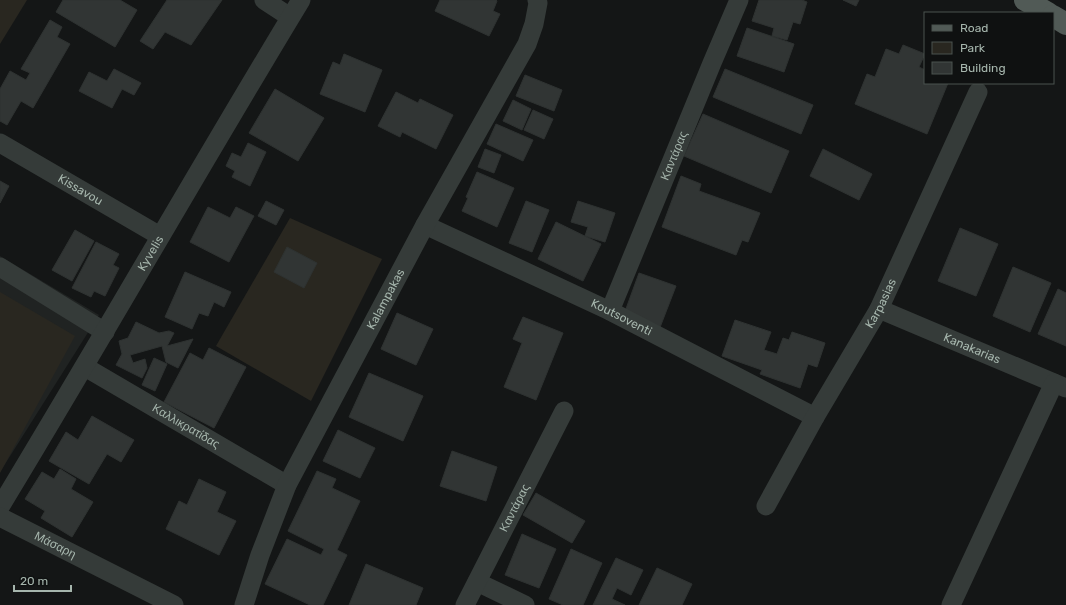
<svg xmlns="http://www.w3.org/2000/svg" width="1066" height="605" viewBox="0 0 1066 605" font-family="Rubik,sans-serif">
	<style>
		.built { fill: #202322 }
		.green { fill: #292720 }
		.building { fill: #313534; stroke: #2e3231 }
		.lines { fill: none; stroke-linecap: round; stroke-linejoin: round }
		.minor { stroke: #353b39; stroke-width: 19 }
		.primary { stroke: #515a56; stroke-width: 22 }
		.labels { text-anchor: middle; stroke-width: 3.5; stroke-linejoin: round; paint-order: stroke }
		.street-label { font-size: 12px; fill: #a6b6ad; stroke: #0f1111 }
	</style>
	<rect width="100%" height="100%" fill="#141616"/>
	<path class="built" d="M0 256 99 315 0 472Z"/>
	<g class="green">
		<path d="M0 0H27L0 44Z"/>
		<path d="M290 218 382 259 311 401 216 346Z"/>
		<path d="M0 292 75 336 0 473Z"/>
	</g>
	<g class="building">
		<path d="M63 0H120L137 10 115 47 56 12Z"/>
		<path d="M167 0H222L191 45 165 32 153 49 140 41Z"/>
		<path d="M440 0H496L497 1 493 11 500 14 489 36 435 11Z"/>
		<path d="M759 0H802L807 2 800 24 793 22 787 40 772 36 774 28 752 21Z"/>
		<path d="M843 0H859L856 6Z"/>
		<path d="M50 20 62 27 57 37 70 44 33 108 21 101 7 125 0 121V89L10 71 26 80 30 73 21 69Z"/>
		<path d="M747 28 794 44 784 72 737 56Z"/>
		<path d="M903 45 925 54 919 67 925 70V83H948L927 134 855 104 867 74 875 77 886 49 899 54Z"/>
		<path d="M344 54 382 70 365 112 320 94 333 62 340 65Z"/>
		<path d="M114 69 141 83 134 95 122 89 112 108 79 91 89 72 107 81Z"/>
		<path d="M725 69 813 105 801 134 713 97Z"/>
		<path d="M525 75 562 90 554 111 516 96Z"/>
		<path d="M275 89 324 118 298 161 249 133Z"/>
		<path d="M396 92 418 103 420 99 453 115 436 149 402 132 400 137 378 126Z"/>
		<path d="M513 100 531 109 522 130 503 121Z"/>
		<path d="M533 110 553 119 544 139 524 130Z"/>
		<path d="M703 114 789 151 771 193 684 156Z"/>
		<path d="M496 124 533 140 523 161 487 144Z"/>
		<path d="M248 143 266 152 250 186 232 177 235 171 226 166 232 153 241 157Z"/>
		<path d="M485 149 501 155 494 173 478 167Z"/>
		<path d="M823 149 872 174 859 200 810 176Z"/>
		<path d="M477 172 514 188 497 227 462 211 468 198 466 197Z"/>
		<path d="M681 176 701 184 699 191 760 213 748 242 742 240 736 255 662 227Z"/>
		<path d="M0 181 9 186 0 203Z"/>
		<path d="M266 201 284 210 276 225 258 216Z"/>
		<path d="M526 201 549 210 532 252 509 243Z"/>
		<path d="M578 201 615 213 605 242 585 236 588 227 571 222Z"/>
		<path d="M208 207 230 218 236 207 254 216 229 262 190 242Z"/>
		<path d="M556 222 601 244 583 281 538 259Z"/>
		<path d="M960 228 998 244 976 296 938 281Z"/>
		<path d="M75 230 94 241 72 281 52 270Z"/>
		<path d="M96 242 119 254 113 265 119 268 105 296 94 291 91 297 72 288Z"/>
		<path d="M287 247 317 263 304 288 274 272Z"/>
		<path d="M1013 267 1051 283 1030 332 993 316Z"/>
		<path d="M185 272 231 292 224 307 214 302 208 316 199 313 192 329 165 317Z"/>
		<path d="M639 273 676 286 659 330 623 317Z"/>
		<path d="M1058 289 1066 293V346L1038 334Z"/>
		<path d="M397 313 433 329 416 365 381 349Z"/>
		<path d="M523 317 563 333 536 400 504 387 522 343 513 339Z"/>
		<path d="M735 320 771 332 764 350 777 354 783 338 789 340 792 332 825 343 817 367 808 364 800 388 760 374 762 370 722 356Z"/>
		<path d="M136 322 159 333 169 331 174 333 167 346 193 339 178 368 166 362 162 346 130 355 133 363 145 359 147 368 142 378 116 365 122 354 119 341 128 338Z"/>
		<path d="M209 348 246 367 214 428 164 402 190 353 203 360Z"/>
		<path d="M154 358 167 364 155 391 142 385Z"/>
		<path d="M369 373 423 396 403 441 349 417Z"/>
		<path d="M92 416 134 440 121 462 107 454 89 484 49 461 66 432 78 440Z"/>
		<path d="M338 430 375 448 360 478 323 461Z"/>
		<path d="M452 451 497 467 486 501 440 486Z"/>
		<path d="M60 469 76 479 71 489 93 502 72 537 41 518 45 511 25 499 42 472 54 479Z"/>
		<path d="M317 471 336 479 332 488 360 501 337 550 347 555 323 605H310L265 584 287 539 321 555 324 549 288 531Z"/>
		<path d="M199 479 226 492 217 512 236 521 219 555 166 529 179 501 187 505Z"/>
		<path d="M536 493 585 521 572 543 523 515Z"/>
		<path d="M522 534 556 549 539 588 505 575Z"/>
		<path d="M571 549 602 563 583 605H563L549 599Z"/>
		<path d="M616 558 643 570 631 595 617 588 612 599 625 605H593Z"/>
		<path d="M366 564 423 588 416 605H349Z"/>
		<path d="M657 568 692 584 682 605H639Z"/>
	</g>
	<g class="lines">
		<g class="minor">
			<path d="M264 0 290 17"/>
			<path id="s1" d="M0 143 160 236"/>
			<path id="s2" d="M425 225 610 311 815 417"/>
			<path d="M0 267 105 332"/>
			<path id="s3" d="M879 309 1066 388"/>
			<path id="s4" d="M610 311 712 63 739 0"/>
			<path id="s5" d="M85 367 287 485"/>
			<path id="s6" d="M766 506 815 417 879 309 978 92"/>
			<path id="s7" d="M0 507C102 339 199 168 301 0"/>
			<path id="s8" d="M0 517 174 605"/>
			<path d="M477 582 525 605"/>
			<path id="s9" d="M244 605 260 555 287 485 425 225 527 44 534 24 538 3 537 0"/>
			<path id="s10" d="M465 605 564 411"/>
			<path d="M951 605 1054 383"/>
		</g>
		<g class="primary">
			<path d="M1025 0 1048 13"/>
			<path d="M1053 16 1066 24"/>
		</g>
	</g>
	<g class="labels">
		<g class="street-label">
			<text dy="4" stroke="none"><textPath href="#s4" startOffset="168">Καντάρας</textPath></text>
			<text dy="4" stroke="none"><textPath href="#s1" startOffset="93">Kissavou</textPath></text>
			<text dy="4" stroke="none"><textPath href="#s7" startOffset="295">Kyvelis</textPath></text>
			<text dy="4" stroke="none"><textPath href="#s9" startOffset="338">Kalampakas</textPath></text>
			<text dy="4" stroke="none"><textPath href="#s6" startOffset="233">Karpasias</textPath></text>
			<text dy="4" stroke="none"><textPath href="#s2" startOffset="217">Koutsoventi</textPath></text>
			<text dy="4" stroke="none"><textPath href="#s3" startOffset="101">Kanakarias</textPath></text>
			<text dy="4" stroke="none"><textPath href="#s5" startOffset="117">Καλλικρατίδας</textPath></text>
			<text dy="4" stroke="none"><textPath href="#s10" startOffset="109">Καντάρας</textPath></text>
			<text dy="4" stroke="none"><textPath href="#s8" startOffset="62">Μάσαρη</textPath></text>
		</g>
	</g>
	<rect x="924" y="12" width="130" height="72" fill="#0f1111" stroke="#4b534f"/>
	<rect x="932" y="25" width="20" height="6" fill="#515a56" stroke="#4b534f"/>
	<text x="960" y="32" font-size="12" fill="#a6b6ad">Road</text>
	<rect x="932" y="42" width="20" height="12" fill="#292720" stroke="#4b534f"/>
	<text x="960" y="52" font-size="12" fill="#a6b6ad">Park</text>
	<rect x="932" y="62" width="20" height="12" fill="#313534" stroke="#4b534f"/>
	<text x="960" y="72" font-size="12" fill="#a6b6ad">Building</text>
	<path d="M14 585v6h57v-6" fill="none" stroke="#a6b6ad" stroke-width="2"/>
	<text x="20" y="585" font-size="12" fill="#a6b6ad" stroke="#0f1111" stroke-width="3" paint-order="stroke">20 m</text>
</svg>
